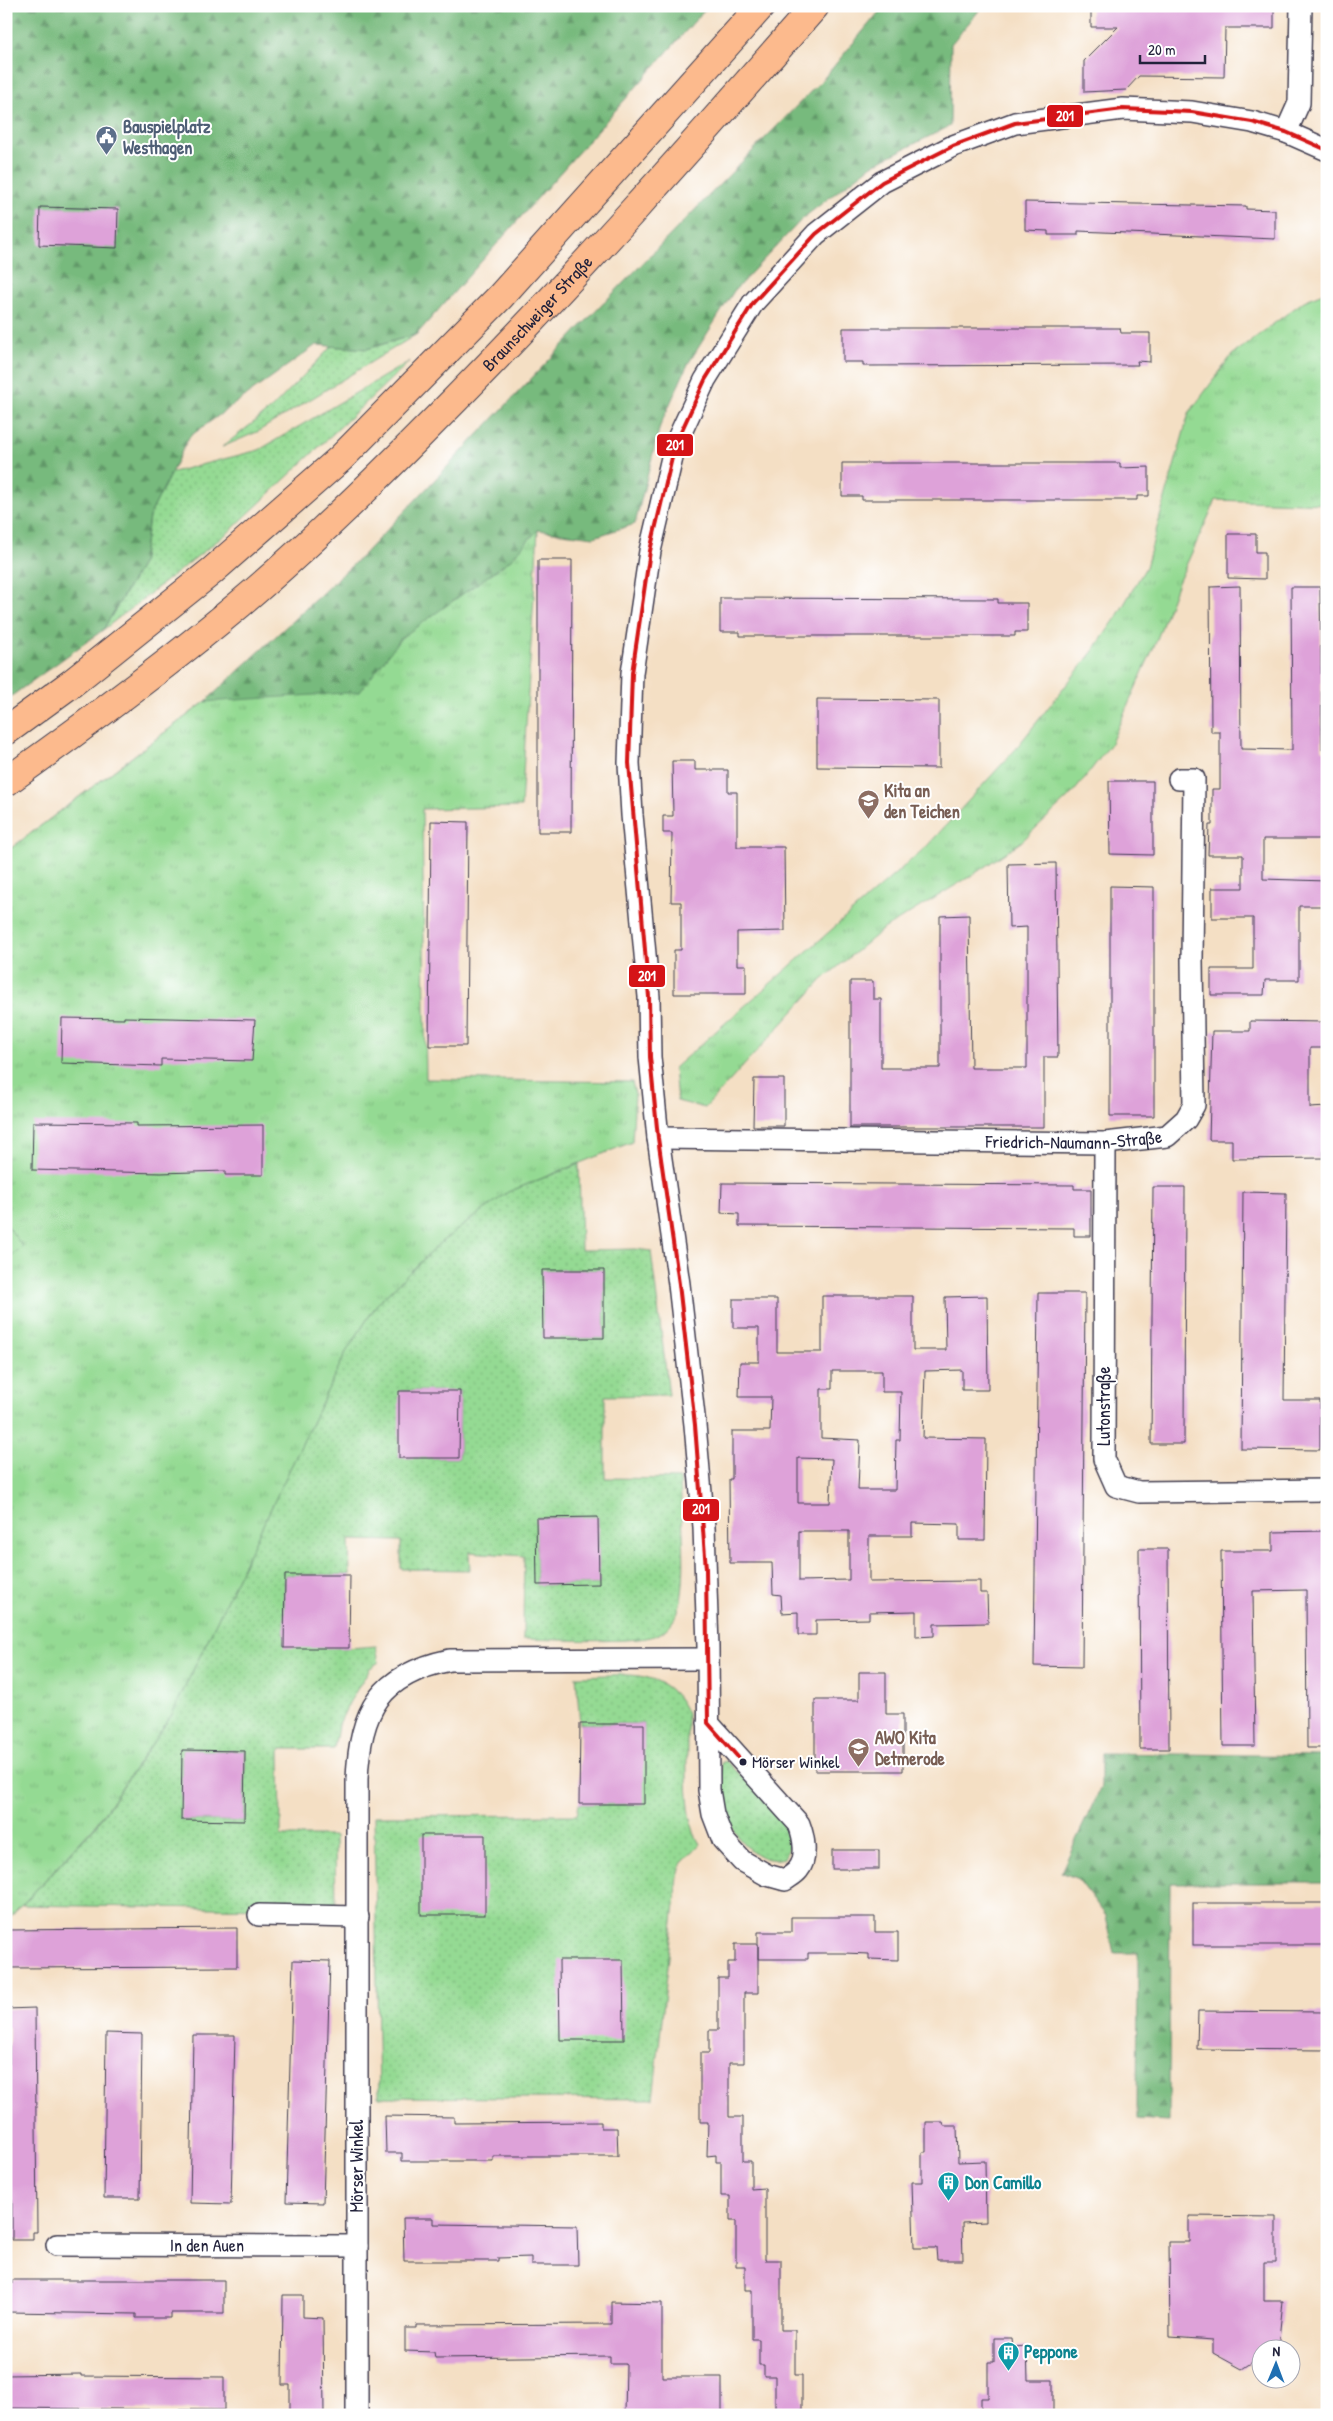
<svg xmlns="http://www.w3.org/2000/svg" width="1333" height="2421" viewBox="0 0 1333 2421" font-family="'Patrick Hand',sans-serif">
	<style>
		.grass { fill: url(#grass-dots); stroke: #5b7e67; fill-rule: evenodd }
		.forest { fill: url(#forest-firs); stroke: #4c6e5c }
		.park { fill: url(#park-tufts); stroke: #5b7e67 }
		.pitch { fill: #94da93; stroke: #5b7e67 }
		.building { fill: #dea2d9; fill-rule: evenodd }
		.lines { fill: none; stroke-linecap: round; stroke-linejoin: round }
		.street-casing { stroke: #423e50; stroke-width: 24 }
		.highway-casing { stroke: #423e50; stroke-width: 30 }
		.street { stroke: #fff; stroke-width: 21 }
		.highway { stroke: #fcba8d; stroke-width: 28 }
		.bus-1-casing { stroke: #fff; stroke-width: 8 }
		.bus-1 { stroke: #d51317; stroke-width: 4 }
		.bus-dot { fill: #22223b; stroke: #fff; stroke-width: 2 }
		.labels { text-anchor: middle; stroke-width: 4; stroke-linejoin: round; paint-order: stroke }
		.bus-label { font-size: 17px; fill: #22223b; stroke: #fff; text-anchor: start }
		.service-label { font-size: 18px; font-weight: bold; fill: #4e5e75; stroke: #fff; text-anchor: start }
		.street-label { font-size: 18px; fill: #22223b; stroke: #fff }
		.education-label { font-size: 18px; font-weight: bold; fill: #785e54; stroke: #fff; text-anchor: start }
		.culture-label { font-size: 18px; font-weight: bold; fill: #0d838f; stroke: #fff; text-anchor: start }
		.line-badge { stroke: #fff; stroke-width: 2 }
		.badge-label { font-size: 14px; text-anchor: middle; font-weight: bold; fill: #fff }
	</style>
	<defs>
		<pattern id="grass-dots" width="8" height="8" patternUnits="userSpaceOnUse" patternTransform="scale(1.25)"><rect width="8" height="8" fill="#94da93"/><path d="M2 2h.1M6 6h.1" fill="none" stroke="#7fbb80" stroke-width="1.8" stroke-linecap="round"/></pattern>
		<pattern id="forest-firs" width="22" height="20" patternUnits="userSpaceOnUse" patternTransform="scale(1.25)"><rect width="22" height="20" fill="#77ba7d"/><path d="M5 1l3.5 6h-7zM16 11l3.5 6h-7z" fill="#619768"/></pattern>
		<pattern id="park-tufts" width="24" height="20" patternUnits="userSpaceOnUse" patternTransform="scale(1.25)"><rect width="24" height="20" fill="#94da93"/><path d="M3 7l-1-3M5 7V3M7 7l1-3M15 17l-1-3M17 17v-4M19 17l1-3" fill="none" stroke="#7fbb80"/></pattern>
	</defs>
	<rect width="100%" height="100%" fill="#fff"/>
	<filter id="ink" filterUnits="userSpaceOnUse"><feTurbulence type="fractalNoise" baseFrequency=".02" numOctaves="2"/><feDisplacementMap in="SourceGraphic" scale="10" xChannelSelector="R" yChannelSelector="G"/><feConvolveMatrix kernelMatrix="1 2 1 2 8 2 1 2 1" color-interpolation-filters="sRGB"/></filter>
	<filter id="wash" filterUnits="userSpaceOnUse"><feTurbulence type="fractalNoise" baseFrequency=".0096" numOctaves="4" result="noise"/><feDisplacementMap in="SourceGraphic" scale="20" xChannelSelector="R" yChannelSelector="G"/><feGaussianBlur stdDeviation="1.12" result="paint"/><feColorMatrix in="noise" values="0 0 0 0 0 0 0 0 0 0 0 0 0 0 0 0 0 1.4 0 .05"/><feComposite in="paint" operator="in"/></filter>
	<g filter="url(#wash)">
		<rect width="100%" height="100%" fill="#f4dfc4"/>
		<g class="grass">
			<path d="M417 334 257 432 222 447 272 408 332 346 367 349Z"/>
			<path d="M410 361 230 531 103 630 142 564 149 517 169 473 259 450Z"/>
			<path d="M579 1164 581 1250 636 1249 651 1251 669 1395 605 1396V1478L680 1479C681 1512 689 1583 678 1611 675 1620 667 1630 659 1634 642 1645 548 1639 523 1639L524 1556 469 1552 470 1570 401 1569V1541L349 1540 350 1575H285V1647L349 1648 376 1646 379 1662 370 1668 349 1703 338 1726 334 1749H280L281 1836H335L336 1910 22 1905 95 1827 171 1716 346 1352 377 1304 441 1242 508 1192ZM542 1270H604V1338H543ZM400 1391H460L459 1458H399ZM598 1517 599 1584 537 1585V1518ZM182 1750 245 1751 244 1821 182 1820Z"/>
			<path d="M576 1676C621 1676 666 1664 687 1714 688 1748 682 1817 700 1844L681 1864 678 1877 653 2099 379 2097 374 1816 577 1815 579 1804H643L644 1724H580Z"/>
			<path d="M726 1761C744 1779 794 1819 789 1847 788 1851 785 1855 784 1858 771 1861 763 1859 752 1851 723 1830 722 1795 721 1763Z"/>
		</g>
		<g class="forest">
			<path d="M6 6H708L417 334 367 349 316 345 189 437 149 517 142 564 103 630 6 700Z"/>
			<path d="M884 6H983L951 44 950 126 872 165 803 218 734 291 688 364 660 426 635 524 594 537 538 530 509 561 360 692 6 852 205 702 363 555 590 317 824 78Z"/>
			<path d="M1101 1753 1327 1756V1883H1170L1169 2121 1137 2119 1138 1953H1114L1106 1916 1078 1879 1061 1872 1101 1787Z"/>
		</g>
		<g class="park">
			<path d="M1327 291V504L1216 500 1177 585 1156 642 1110 745 1073 793 1021 842 974 874 882 930 822 980 705 1108 677 1101 674 1068 927 846 1014 751 1093 651 1116 618 1146 567 1189 413 1232 355 1304 301Z"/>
			<path d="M538 530 521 807 422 809 426 1079 632 1082 635 1094 632 1142 508 1192 441 1242 377 1304 346 1352 171 1716 94 1827 6 1922V852L205 702 360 692 401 638 509 561Z"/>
		</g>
		<path class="pitch" d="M6 1224 23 1247 6 1259Z"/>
		<g id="blocks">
			<g class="building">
				<path d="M1091 6H1274V28H1225L1224 77 1139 76 1126 90 1084 92V61L1118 27H1091Z"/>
				<path d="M1025 202 1246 206V209L1275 210V239L1078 231V235H1048V231L1025 230Z"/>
				<path d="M40 207 118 209 117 248 39 245Z"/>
				<path d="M843 328H1120L1121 333H1150V362L1137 361 1138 365 863 366V362H843Z"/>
				<path d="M842 463H1120V468L1149 467V496H1137V500H862V496H842Z"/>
				<path d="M1228 534H1256V552H1265V579L1228 578Z"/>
				<path d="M538 560H572L571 832H538Z"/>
				<path d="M1240 586 1241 749 1292 750 1291 587H1320L1322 750H1327V839H1263V879L1327 881V906H1299V980H1265L1264 995H1211V969H1253V918H1212V888H1243V855H1208L1209 825H1212V789H1220V732H1211L1210 587Z"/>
				<path d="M720 598 998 599V603H1027V632H1015V636H740V632H720Z"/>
				<path d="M817 699 939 700V768L817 767Z"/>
				<path d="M672 761H695V770H728V792H737V847H784L785 931 737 932V965H746V994H674V950H681V902H671L672 833H663V816H673Z"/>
				<path d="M1109 781H1153V855L1110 854Z"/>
				<path d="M431 821 468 822 466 1046H429Z"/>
				<path d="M1056 863 1058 1057H1044V1127H850V981H873V999H881V1068H940V916L969 915 971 1068H1027V927L1009 928 1008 864Z"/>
				<path d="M1110 886 1154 887V1116H1110Z"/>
				<path d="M124 1017 255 1020 252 1061 161 1059V1066L61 1063 62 1018 124 1019Z"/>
				<path d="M1250 1021 1327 1022V1048H1310V1108L1327 1107V1143H1324V1158L1232 1159V1140H1209L1212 1031H1250Z"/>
				<path d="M754 1079H784V1126H753Z"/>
				<path d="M33 1122 137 1123V1126L263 1125V1175H225V1171L161 1173 32 1170Z"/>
				<path d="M722 1183 1074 1185V1189H1091V1236H1074V1228L739 1226V1214L721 1213Z"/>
				<path d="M1153 1187H1185L1184 1444H1151Z"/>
				<path d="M1243 1192 1286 1193 1284 1400H1320V1450L1241 1449Z"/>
				<path d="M542 1270H604V1338H543Z"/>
				<path d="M1038 1293H1085L1082 1667 1034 1666Z"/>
				<path d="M822 1296H913V1350H946L945 1297 987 1296 988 1390H962V1370L925 1371 923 1438 986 1439 985 1540H959V1524L912 1523V1536H869V1582L980 1581V1593H987L988 1623 934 1624V1636L916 1637V1611L869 1612V1619L816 1620V1635H798V1612L782 1613 781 1595 773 1594 772 1563H730L729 1479H732V1431H770L771 1397H739L740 1362H759V1328H733V1299H777V1352H822ZM832 1371H882V1392H901L900 1440H896L895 1490H858L860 1440 821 1438V1389H832ZM798 1458 832 1459 830 1503H798ZM799 1531H849V1580L799 1581Z"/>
				<path d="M399 1391H460L459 1458H399Z"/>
				<path d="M598 1517 599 1584 537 1585 536 1518Z"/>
				<path d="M1327 1531V1748H1307L1306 1590 1253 1591 1255 1746H1223L1221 1551H1273V1532Z"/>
				<path d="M1139 1549H1168L1169 1749H1140Z"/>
				<path d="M285 1575H350L349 1648H284Z"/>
				<path d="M859 1672H886V1714H903V1771H815V1700H859Z"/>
				<path d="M580 1724H644V1804H579Z"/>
				<path d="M182 1750 245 1751 244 1821 181 1820Z"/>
				<rect x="421" y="1835" width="64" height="80"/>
				<rect x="832" y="1850" width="47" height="19"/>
				<rect x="1193" y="1903" width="134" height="42"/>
				<path d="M791 1917H875V1932H898V1960L869 1959V1954L844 1953H808V1959H758V1932H791Z"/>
				<path d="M237 1928V1967L7 1968V1930Z"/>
				<path d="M735 1944H758V1993H744V2063H729V2117H743V2161H751V2189L765 2188V2260H781V2330H795V2375H802V2415H783V2412H775V2376H764V2365H759V2339H752V2290H745V2266H736V2221H730V2196H721V2162H716V2155L707 2156 708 2122H700V2053H709V2030H718V1978H728V1962H735Z"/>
				<path d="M293 1960 330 1961 323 2203 286 2202Z"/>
				<path d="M559 1960H623L624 2040H560Z"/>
				<path d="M35 2008 37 2232H33V2240H12V2199H6L9 2124 6 2064H9V2027H6V2009Z"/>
				<path d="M1198 2011 1327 2012V2050L1197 2049Z"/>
				<path d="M106 2033 142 2034 140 2198H104Z"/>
				<path d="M193 2035H235L231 2204 190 2203Z"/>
				<path d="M385 2116 454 2117V2123L601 2122V2128H617L618 2156H493V2161H402V2153H386Z"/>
				<path d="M926 2122H943L944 2126H957L958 2162 985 2161 986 2222 962 2223 963 2260H937L936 2248H914L912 2182H922V2152H926Z"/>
				<path d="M1189 2216 1276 2217V2263H1264V2301H1283L1278 2348H1260V2357L1242 2369 1213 2353V2340L1170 2337 1169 2242H1189Z"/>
				<path d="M403 2218H433V2224L577 2226 578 2265H531V2257L498 2258V2261H404Z"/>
				<path d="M12 2280H224V2313H171V2318H136V2314L6 2312V2284H12Z"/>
				<path d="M283 2295H303V2317L323 2318 324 2415H290V2385H282Z"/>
				<path d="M611 2302 662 2303V2377H722V2415H625L626 2364H610V2356L435 2358 434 2352 405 2351V2328H416V2325L611 2324Z"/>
				<path d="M994 2338H1012L1013 2347 1027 2346 1028 2380H1053V2415H981V2398H988V2362H994Z"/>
				<path d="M81 2374V2376L224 2377V2410L6 2408V2375Z"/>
			</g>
		</g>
	</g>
	<g filter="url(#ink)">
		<use href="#blocks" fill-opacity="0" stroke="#423e50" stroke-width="1"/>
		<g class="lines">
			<defs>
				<g id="street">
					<path d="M1286 132 1299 103 1301 6"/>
					<path id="s1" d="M658 1138 1105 1143 1167 1136 1186 1119 1194 1105 1192 960 1194 779H1179"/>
					<path d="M1105 1143 1104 1459 1116 1486 1139 1492 1327 1490"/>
					<path d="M708 1723 799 1824C804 1837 808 1858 798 1870 795 1874 789 1877 785 1880L767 1875 742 1861 723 1840 713 1814 709 1790 708 1647 704 1527 695 1425 679 1284 658 1138 650 1057 649 997 632 815 629 763 632 673 650 551 675 445 705 380 753 303 816 234 882 182 953 146 1015 123 1123 109 1192 112 1252 122 1286 132 1327 150"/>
					<path d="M259 1915 358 1917"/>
					<path id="s2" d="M57 2245 357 2246"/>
					<path d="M357 2415V1779C360 1710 379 1675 450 1660L708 1659"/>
				</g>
				<g id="highway">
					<path d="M6 731 72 683 212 571 341 458 500 297 761 6"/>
					<path id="s3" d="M6 782C86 725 165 667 240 604 310 545 377 479 441 414 571 283 693 145 815 6"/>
				</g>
			</defs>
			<use href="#street" class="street-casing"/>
			<use href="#highway" class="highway-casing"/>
			<use href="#street" class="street"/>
			<use href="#highway" class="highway"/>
			<defs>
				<path id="bus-1" d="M744 1764 708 1723 706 1569 695 1425 679 1284 658 1138 650 1057 649 997 629 763 632 673 650 551 675 445 705 380 753 303 816 234 882 182 953 146 1015 123 1123 109 1192 112 1252 122 1286 132 1327 150"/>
			</defs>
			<use href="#bus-1" class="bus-1-casing"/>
			<use href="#bus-1" class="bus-1"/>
		</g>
	</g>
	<defs>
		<symbol id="civic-pin" viewBox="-11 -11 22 30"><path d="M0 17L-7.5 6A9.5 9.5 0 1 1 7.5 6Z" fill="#5c6f8a" stroke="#fff"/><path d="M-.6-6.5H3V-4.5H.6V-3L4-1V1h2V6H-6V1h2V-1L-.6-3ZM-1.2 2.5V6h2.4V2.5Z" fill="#fff"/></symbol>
		<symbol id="school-pin" viewBox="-11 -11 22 30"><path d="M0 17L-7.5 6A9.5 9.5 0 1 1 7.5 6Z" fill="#8d6e63" stroke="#fff"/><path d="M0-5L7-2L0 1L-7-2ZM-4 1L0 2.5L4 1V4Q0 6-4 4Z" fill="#fff"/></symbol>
		<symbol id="building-pin" viewBox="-11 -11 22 30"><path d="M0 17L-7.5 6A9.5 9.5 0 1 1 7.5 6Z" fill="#0f9aa8" stroke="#fff"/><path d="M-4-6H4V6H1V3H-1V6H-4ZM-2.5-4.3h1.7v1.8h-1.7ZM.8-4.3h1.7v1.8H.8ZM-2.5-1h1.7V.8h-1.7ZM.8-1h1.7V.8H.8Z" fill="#fff"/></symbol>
	</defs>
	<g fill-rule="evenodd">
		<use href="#civic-pin" x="94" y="124" width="25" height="34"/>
		<use href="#school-pin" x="856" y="788" width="25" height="34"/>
		<use href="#school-pin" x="846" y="1736" width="25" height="34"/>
		<use href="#building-pin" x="936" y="2170" width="25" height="34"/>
		<use href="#building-pin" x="996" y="2340" width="25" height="34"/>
	</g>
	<circle class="bus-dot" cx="743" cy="1762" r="4.5"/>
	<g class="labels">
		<g class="bus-label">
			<text x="752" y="1768">Mörser Winkel</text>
		</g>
		<g class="service-label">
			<text x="123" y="133">Bauspielplatz<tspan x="123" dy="21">Westhagen</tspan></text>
		</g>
		<g class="street-label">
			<text dy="6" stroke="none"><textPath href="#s3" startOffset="710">Braunschweiger Straße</textPath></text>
			<text dy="6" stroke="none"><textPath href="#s1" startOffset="416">Friedrich-Naumann-Straße</textPath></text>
			<text transform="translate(1104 1406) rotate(-90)" y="6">Lutonstraße</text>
			<text transform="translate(357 2166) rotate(-90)" y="6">Mörser Winkel</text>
			<text dy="6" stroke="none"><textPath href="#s2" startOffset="150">In den Auen</textPath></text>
		</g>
		<g class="education-label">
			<text x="884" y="797">Kita an<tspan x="884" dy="21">den Teichen</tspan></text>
			<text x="875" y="1744">AWO Kita<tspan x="875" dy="21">Detmerode</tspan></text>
		</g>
		<g class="culture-label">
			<text x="965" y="2189">Don Camillo</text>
			<text x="1024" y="2358">Peppone</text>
		</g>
	</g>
	<g class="line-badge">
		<rect x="1046" y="104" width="38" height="24" rx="5" fill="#d51317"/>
		<rect x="656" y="433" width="38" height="24" rx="5" fill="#d51317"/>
		<rect x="628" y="964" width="38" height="24" rx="5" fill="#d51317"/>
		<rect x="682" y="1498" width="38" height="24" rx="5" fill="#d51317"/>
	</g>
	<g class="badge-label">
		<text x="1065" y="121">201</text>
		<text x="675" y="450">201</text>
		<text x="647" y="981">201</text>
		<text x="701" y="1514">201</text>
	</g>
	<rect width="1333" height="2421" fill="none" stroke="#fff" stroke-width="25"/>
	<g transform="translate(1276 2364) rotate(1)"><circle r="24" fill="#ffffff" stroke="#a7a7b1"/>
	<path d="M0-4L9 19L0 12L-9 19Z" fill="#1f6fb2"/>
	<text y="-8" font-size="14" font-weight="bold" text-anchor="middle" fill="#22223b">N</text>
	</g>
	<path d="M1140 55v8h65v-8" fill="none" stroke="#22223b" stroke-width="2.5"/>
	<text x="1148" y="55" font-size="15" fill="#22223b" stroke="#ffffff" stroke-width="4" paint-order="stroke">20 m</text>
</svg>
